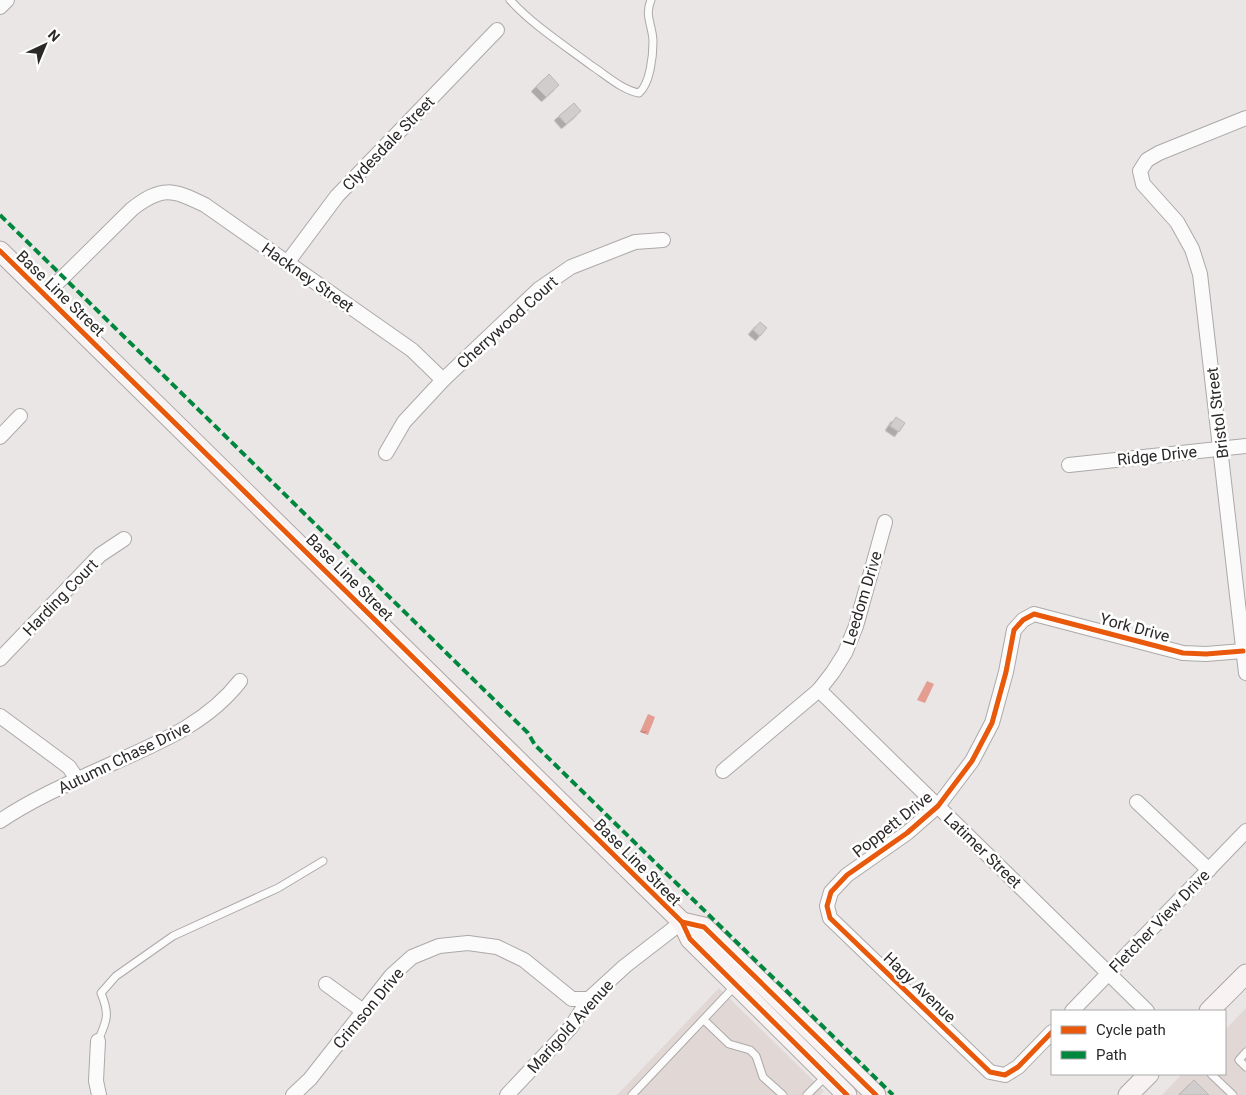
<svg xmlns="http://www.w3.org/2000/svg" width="1246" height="1095" viewBox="0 0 1246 1095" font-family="Roboto,sans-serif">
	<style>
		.built { fill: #e1d8d6 }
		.water { fill: url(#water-ripples) }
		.building { fill: #d0cdcc; stroke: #bab7b6; filter: url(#shadow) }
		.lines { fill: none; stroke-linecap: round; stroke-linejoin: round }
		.service-casing { stroke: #aca9a8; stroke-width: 9 }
		.minor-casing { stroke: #aca9a8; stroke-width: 16 }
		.secondary-casing { stroke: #aca9a8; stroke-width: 21 }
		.service { stroke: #fcfbfb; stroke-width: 7 }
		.minor { stroke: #fcfbfb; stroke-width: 14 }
		.secondary { stroke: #f8f3f2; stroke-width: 19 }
		.quiet { stroke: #00873e; stroke-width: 4; stroke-dasharray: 8 4; stroke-linecap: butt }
		.cycleway-casing { stroke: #fff; stroke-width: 8 }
		.cycleway { stroke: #e8590c; stroke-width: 5 }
		.labels { text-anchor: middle; stroke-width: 5; stroke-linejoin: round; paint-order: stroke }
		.street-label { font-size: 16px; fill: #2b2928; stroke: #fff }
	</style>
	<defs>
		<pattern id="water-ripples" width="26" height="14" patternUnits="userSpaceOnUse" patternTransform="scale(1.25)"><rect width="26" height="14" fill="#e59c91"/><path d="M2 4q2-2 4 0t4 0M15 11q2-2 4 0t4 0" fill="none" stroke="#ba7f76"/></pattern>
		<filter id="shadow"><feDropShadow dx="-4.5" dy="4.5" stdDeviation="0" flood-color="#0004"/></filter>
	</defs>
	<rect width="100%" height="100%" fill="#eae6e6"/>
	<g class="built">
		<path d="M719 988 824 1091 820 1095H617Z"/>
		<path d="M1246 1008V1095H1162L1182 1074H1225V1030Z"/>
	</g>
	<g class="water">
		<path d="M927 681 934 684 925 703 917 700Z"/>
		<path d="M648 714 655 717 648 735 640 732Z"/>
	</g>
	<g class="building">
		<path d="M549 74 559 85 546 97 536 87Z"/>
		<path d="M574 103 581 111 566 124 559 116Z"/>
		<path d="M760 322 767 328 760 336 753 330Z"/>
		<path d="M896 417 905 423 899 432 890 426Z"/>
		<path d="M1194 1080 1209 1095H1179Z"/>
	</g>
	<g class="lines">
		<defs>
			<g id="service">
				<path d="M510 0C534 26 564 45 592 66 606 75 622 90 639 93 650 84 653 56 653 42 653 26 644 16 651 0"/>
				<path d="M704 1020 729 1044 750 1050 756 1056 763 1077 783 1095"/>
				<path d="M98 1041C107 1020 110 1015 101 993L116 976 173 936 278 888 323 861"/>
				<path d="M1246 1052 1239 1060 1246 1067"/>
				<path d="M1211 1074 1233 1095"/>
				<path d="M632 1095 735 986"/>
				<path d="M807 1095 827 1075"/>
			</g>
			<g id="minor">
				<path d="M0 7 7 0"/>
				<path d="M1246 118 1159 153 1147 160 1140 171 1143 184 1177 222 1192 249 1200 274 1246 673"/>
				<path d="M287 263 337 196 497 30"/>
				<path d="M45 295 132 209C162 186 172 189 205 205L412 350 443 380"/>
				<path d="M0 437 20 416"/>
				<path d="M386 453 404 422 443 380 539 289 571 267 635 242 663 240"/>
				<path d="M1069 465 1246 446"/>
				<path d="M0 659 100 555 124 539"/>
				<path d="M819 690 1147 1011"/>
				<path d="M0 716 69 767 77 779"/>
				<path d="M723 771 819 690 833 672 845 653 856 626 885 522"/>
				<path d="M1137 802 1209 870"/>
				<path d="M0 821C37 796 79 779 120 760 165 740 209 721 240 681"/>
				<path d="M326 984 363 1011"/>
				<path d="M1072 1011 1246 831"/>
				<path d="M1052 1032 1018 1067 1005 1075 990 1072 830 918 827 906 831 892 847 875 907 833 938 806 972 761 992 723 1006 672 1014 630 1023 620 1034 614 1183 653 1206 654 1243 651"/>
				<path d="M98 1041 96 1081 99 1095"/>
				<path d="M293 1095 310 1079 391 976 412 957 439 946 468 943 497 947 524 960 572 999H589"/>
				<path d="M507 1095 571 1027 589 999 625 966 682 922"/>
			</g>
			<g id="secondary">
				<path d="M0 251 682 922 690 939 847 1095"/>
				<path d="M682 922 704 927 876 1095"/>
				<path d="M1209 1011 1246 974"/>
				<path d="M1128 1095 1149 1074"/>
			</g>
		</defs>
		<use href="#service" class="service-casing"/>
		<use href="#minor" class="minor-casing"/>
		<use href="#secondary" class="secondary-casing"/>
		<use href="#service" class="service"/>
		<use href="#minor" class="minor"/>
		<use href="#secondary" class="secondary"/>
		<path class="quiet" d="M0 215 528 733 535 745 893 1095"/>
		<defs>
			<g id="cycleway">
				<path d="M0 251 682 922 690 939 847 1095"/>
				<path d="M682 922 704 927 876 1095"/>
				<path d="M1052 1032 1018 1067 1005 1075 990 1072 830 918 827 906 831 892 847 875 907 833 938 806 972 761 992 723 1006 672 1014 630 1023 620 1034 614 1183 653 1206 654 1243 651"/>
			</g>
		</defs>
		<use href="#cycleway" class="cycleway-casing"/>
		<use href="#cycleway" class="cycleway"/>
	</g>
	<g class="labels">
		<g class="street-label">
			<text transform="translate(388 143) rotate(-46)" y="6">Clydesdale Street</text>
			<text transform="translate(308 277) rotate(35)" y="6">Hackney Street</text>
			<text transform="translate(61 293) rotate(44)" y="6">Base Line Street</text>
			<text transform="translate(507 322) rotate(-42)" y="6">Cherrywood Court</text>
			<text transform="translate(1217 413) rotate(-97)" y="6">Bristol Street</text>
			<text transform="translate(1157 455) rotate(-6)" y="6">Ridge Drive</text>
			<text transform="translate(350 577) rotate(45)" y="6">Base Line Street</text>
			<text transform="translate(60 597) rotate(-46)" y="6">Harding Court</text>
			<text transform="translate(862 598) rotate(-73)" y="6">Leedom Drive</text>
			<text transform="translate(1135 627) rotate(15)" y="6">York Drive</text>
			<text transform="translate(124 757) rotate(-26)" y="6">Autumn Chase Drive</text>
			<text transform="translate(892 824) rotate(-38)" y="6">Poppett Drive</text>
			<text transform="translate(983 850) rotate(44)" y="6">Latimer Street</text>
			<text transform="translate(638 862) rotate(45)" y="6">Base Line Street</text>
			<text transform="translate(1159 921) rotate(-46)" y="6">Fletcher View Drive</text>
			<text transform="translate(920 987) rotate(44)" y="6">Hagy Avenue</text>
			<text transform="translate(368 1008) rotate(-50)" y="6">Crimson Drive</text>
			<text transform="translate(570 1026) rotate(-48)" y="6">Marigold Avenue</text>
		</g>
	</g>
	<rect x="1051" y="1010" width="175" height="65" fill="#ffffff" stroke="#aaa9a9"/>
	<rect x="1061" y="1026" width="25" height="8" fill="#e8590c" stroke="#aaa9a9"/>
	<text x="1096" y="1035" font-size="15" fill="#2b2928">Cycle path</text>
	<rect x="1061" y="1051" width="25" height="8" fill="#00873e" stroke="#aaa9a9"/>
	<text x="1096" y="1060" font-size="15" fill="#2b2928">Path</text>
	<g transform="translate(45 45) rotate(44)" stroke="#ffffff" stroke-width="4" paint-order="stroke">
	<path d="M0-4L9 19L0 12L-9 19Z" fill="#2b2928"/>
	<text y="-8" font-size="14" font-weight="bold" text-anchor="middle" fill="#2b2928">N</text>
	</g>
</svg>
